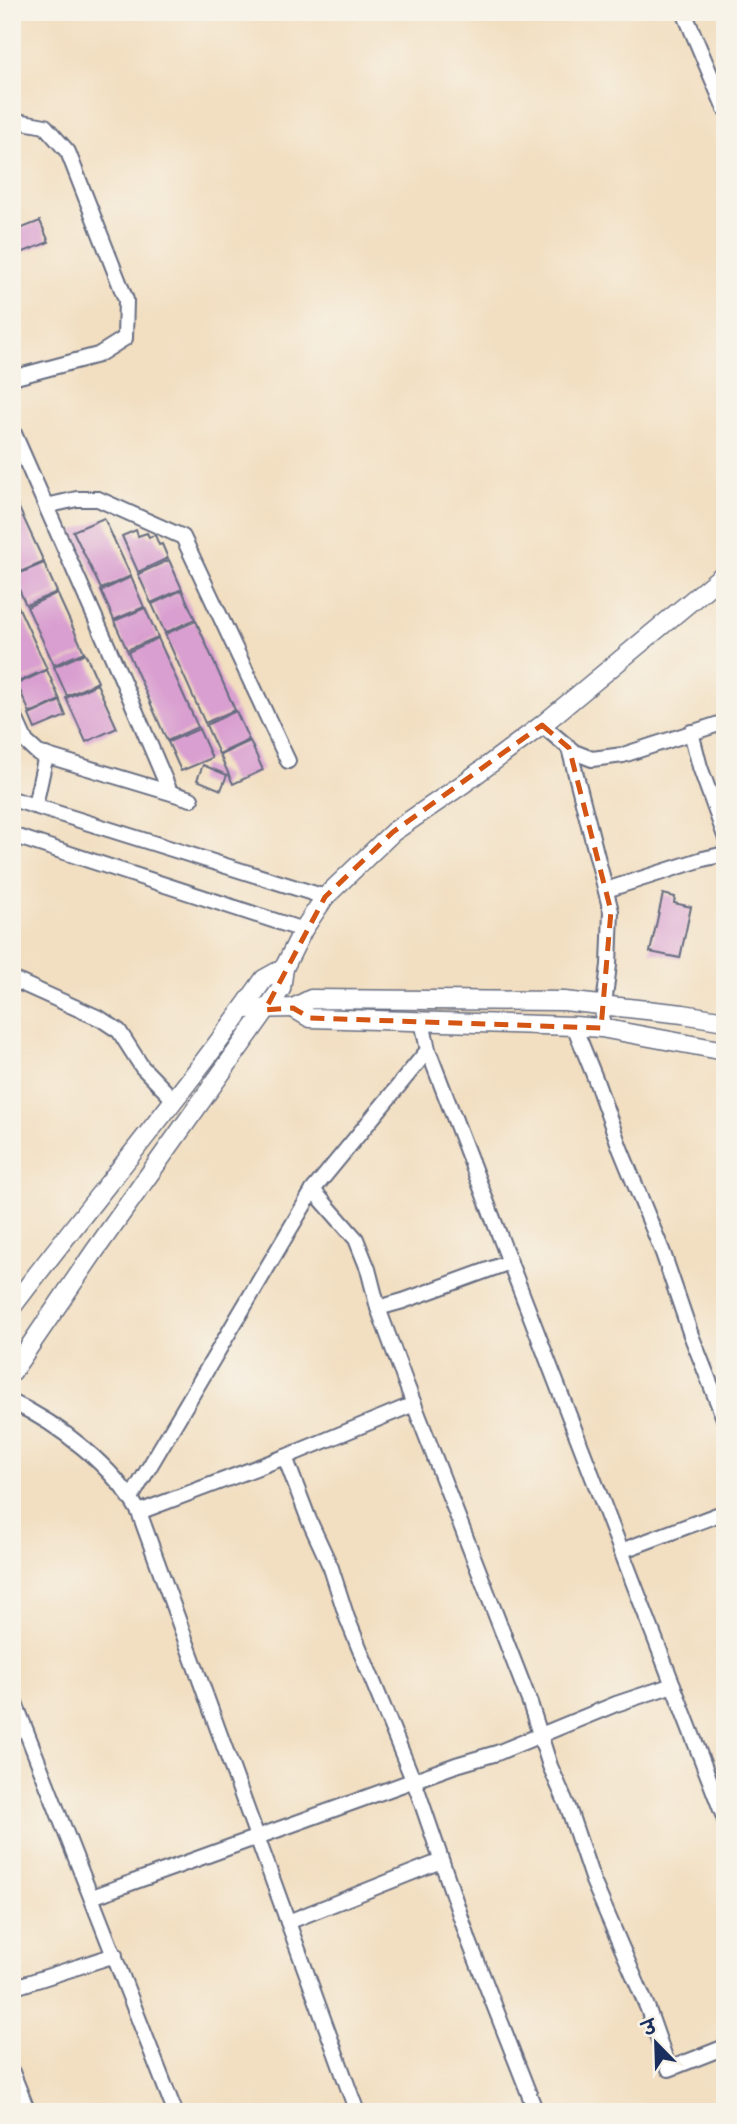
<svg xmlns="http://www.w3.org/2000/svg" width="737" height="2124" viewBox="0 0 737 2124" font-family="Sriracha,'Playpen Sans Deva',sans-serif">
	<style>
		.building { fill: #d99fd0 }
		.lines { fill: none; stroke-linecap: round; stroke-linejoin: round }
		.minor-casing { stroke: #666c80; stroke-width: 18 }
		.tertiary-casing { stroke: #666c80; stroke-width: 21 }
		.minor { stroke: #fff; stroke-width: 14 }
		.tertiary { stroke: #fff; stroke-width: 18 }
		.marked { fill: none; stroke: #d45514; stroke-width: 5; stroke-dasharray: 14 9; stroke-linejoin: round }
	</style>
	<rect width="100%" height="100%" fill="#f7f3e8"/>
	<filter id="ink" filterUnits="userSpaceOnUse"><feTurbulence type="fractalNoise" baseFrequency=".0143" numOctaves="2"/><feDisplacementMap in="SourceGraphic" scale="14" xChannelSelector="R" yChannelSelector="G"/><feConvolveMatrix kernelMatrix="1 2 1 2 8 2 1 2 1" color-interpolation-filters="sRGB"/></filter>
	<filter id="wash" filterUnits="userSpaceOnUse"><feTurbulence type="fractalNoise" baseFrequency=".00686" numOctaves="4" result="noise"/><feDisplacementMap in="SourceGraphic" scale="28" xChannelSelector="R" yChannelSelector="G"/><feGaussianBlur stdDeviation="1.57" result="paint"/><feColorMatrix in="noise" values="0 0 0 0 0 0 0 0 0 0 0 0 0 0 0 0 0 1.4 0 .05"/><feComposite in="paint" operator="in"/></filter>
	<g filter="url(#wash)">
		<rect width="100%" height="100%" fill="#f2dec0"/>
		<g id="blocks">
			<g class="building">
				<path d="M40 221 49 242 21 253 12 232Z"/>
				<path d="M12 493 44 562 13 575 12 574Z"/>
				<path d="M104 518 131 576 101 589 73 531Z"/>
				<path d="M136 530 138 536 147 533 149 537 155 535 159 545 162 544 168 558 138 572 122 536Z"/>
				<path d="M169 560 182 589 151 603 138 574Z"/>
				<path d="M44 563 57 592 26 605 13 576Z"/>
				<path d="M131 577 144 607 114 620 101 591Z"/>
				<path d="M182 590 195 619 165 633 152 604Z"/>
				<path d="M12 593 47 669 16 683 12 674Z"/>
				<path d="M57 593 84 652 54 665 27 607Z"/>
				<path d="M145 608 158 637 127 650 114 621Z"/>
				<path d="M196 621 235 710 205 723 165 634Z"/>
				<path d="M158 638 198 727 167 741 128 652Z"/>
				<path d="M85 653 98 682 67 696 54 667Z"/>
				<path d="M47 670 60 700 30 713 17 684Z"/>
				<path d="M97 684 117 728 86 742 66 698Z"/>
				<path d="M60 701 66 716 35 729 29 715Z"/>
				<path d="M236 711 249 740 219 754 206 725Z"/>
				<path d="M199 729 212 758 181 771 168 742Z"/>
				<path d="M250 741 263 770 233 784 220 755Z"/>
				<path d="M203 765 227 775 221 790 197 780Z"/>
				<path d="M663 894 675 897 674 903 691 907 680 958 650 952Z"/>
			</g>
		</g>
	</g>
	<g filter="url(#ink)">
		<use href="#blocks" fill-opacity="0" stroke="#666c80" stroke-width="2"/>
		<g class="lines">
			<defs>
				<g id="minor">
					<path d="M684 12 725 109"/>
					<path d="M12 120 45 126 68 152 126 300 125 338 98 355 12 378"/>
					<path d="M12 429 119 672 170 792"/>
					<path d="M46 506 77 499H98L183 537 288 761"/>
					<path d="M12 711 26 742 38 753 191 799"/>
					<path d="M542 725 574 752 592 759 623 755 725 722"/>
					<path d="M691 732 700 767 725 836"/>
					<path d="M569 748 611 911 609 965 601 1028"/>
					<path d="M12 799 325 897"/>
					<path d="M35 806 46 755"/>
					<path d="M12 835 303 930"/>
					<path d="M606 890 703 859 725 854"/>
					<path d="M12 979 101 1019 119 1031 142 1067 174 1100"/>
					<path d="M574 1026 595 1078 620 1148 663 1253 691 1335 725 1421"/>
					<path d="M428 1050 725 1820"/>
					<path d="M313 1190 356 1239 368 1269 378 1308 405 1381 530 1703 550 1766 568 1807 593 1881 648 2009 669 2069 725 2047"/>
					<path d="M378 1308 403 1301 510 1262"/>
					<path d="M12 1402C59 1424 113 1466 139 1512L357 2112"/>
					<path d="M285 1457 309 1520 331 1568 347 1618 418 1792 469 1941 536 2112"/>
					<path d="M131 1498 313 1190 428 1050 422 1021"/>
					<path d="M139 1512 285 1457 414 1404"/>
					<path d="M621 1551 725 1512"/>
					<path d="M12 1695 175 2112"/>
					<path d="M92 1897 456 1765 497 1753 616 1704 673 1685"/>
					<path d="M288 1922 441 1861"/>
					<path d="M12 1988 115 1955"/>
					<path d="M12 2072 28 2112"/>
				</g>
				<g id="tertiary">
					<path d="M293 1008 310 1018 574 1026 601 1028 725 1051"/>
					<path d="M243 1009 293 1008 311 999 564 1001 683 1014 725 1021"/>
					<path d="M12 1307C95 1197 185 1092 264 979L284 968"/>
					<path d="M12 1372 94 1252 281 989 284 968 303 930 325 897 393 832 463 784 542 725 725 573"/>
				</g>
			</defs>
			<use href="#minor" class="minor-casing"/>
			<use href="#tertiary" class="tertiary-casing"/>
			<use href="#minor" class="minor"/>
			<use href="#tertiary" class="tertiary"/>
		</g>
	</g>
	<path class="marked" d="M542 725 569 748 611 911 601 1028 310 1018 293 1008 265 1010 325 897 393 832Z"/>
	<rect width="737" height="2124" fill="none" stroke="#f7f3e8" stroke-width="42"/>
	<g transform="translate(656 2043) rotate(337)" stroke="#f7f3e8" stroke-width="5" paint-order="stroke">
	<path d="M0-5L12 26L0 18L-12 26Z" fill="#1b2f5e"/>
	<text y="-10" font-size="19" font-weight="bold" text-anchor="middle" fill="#1b2f5e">उ</text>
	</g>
</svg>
